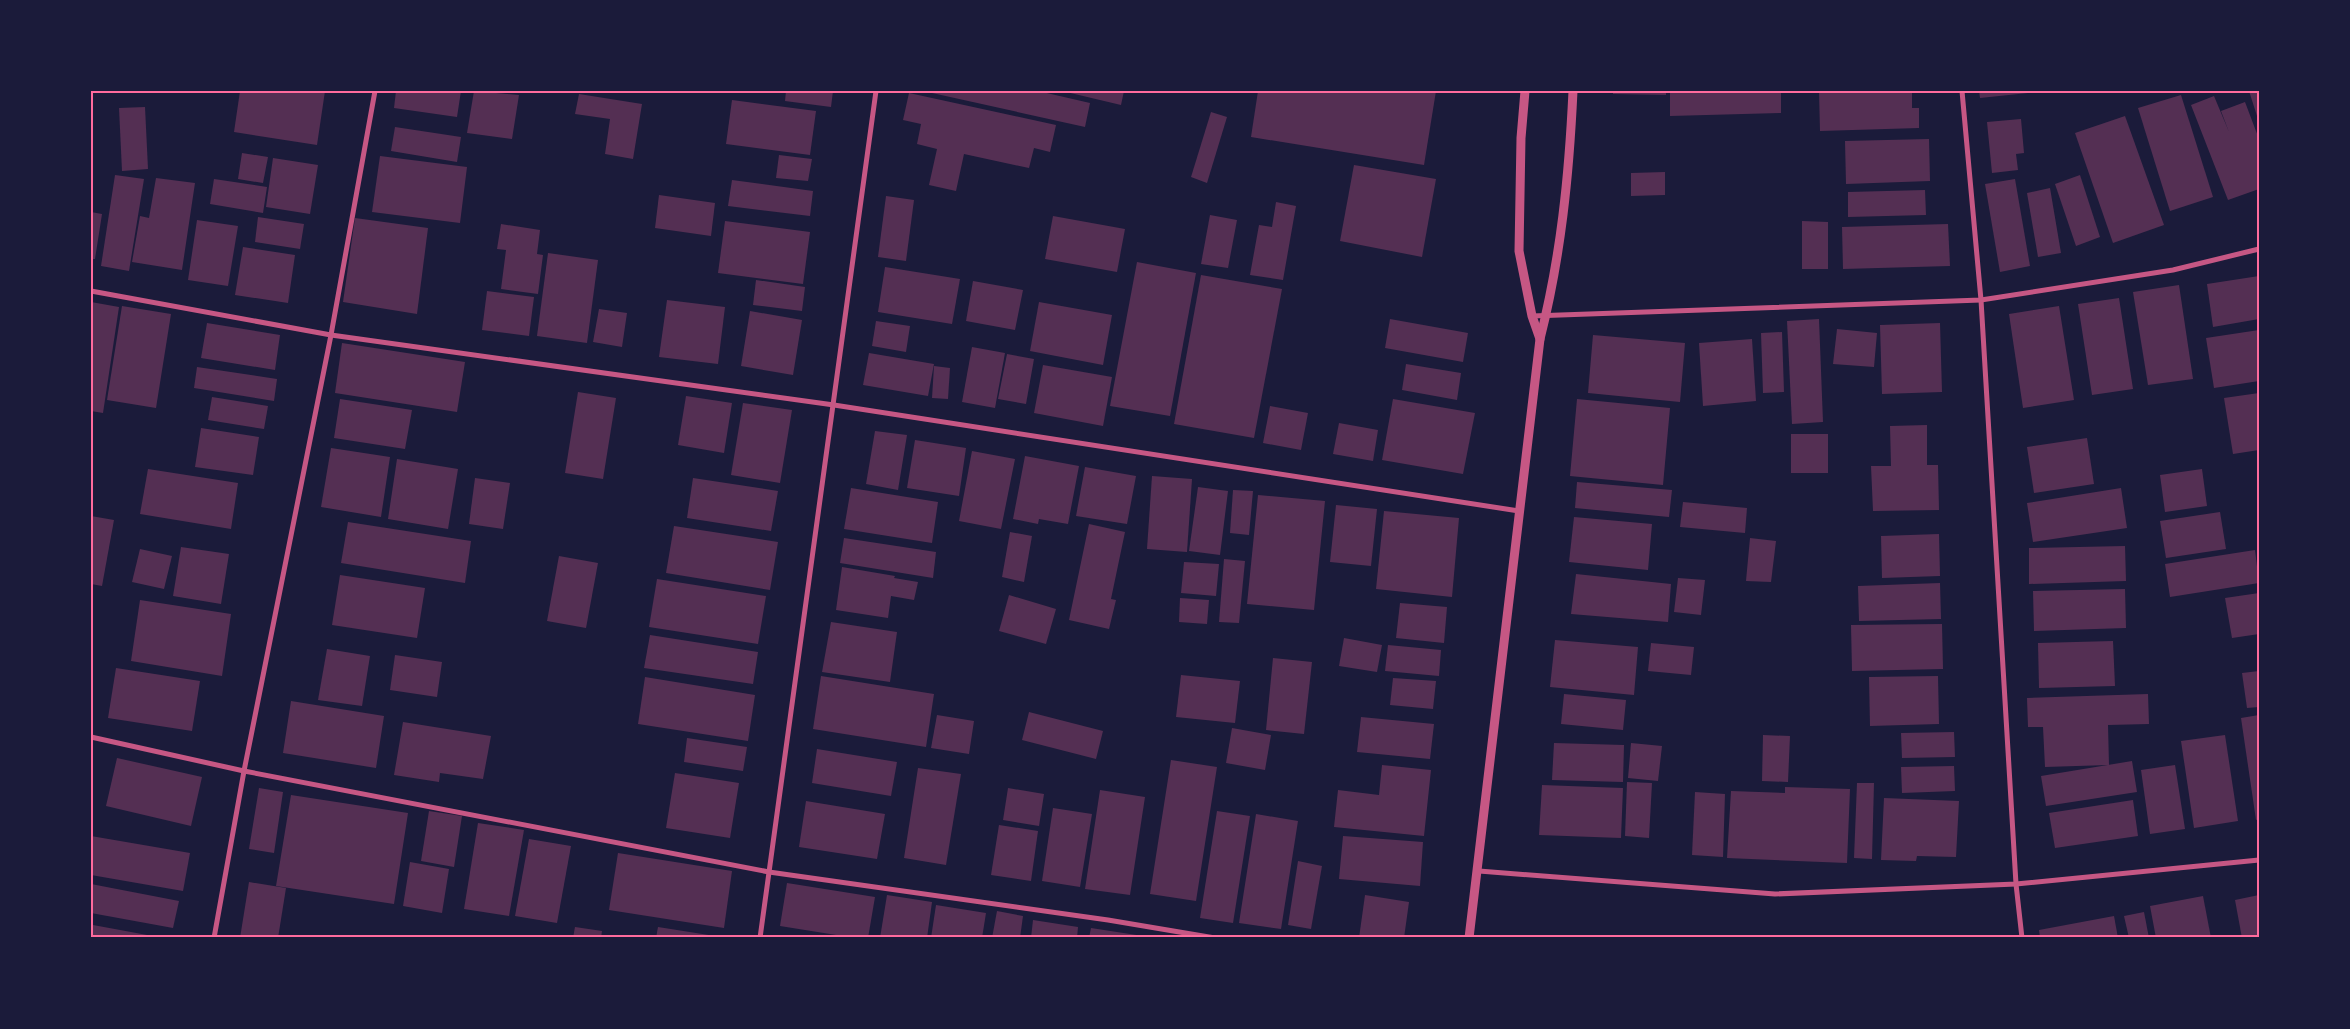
<svg xmlns="http://www.w3.org/2000/svg" width="2350" height="1029" viewBox="0 0 2350 1029" font-family="'Titillium Web',sans-serif">
	<style>
		.building { fill: #542f53 }
		.lines { fill: none; stroke-linecap: round; stroke-linejoin: round }
		.minor { stroke: #c65784; stroke-width: 5 }
		.tertiary { stroke: #c65784; stroke-width: 9 }
		.neatline { fill: none; stroke: #ff6b9d; stroke-width: 2 }
	</style>
	<rect width="100%" height="100%" fill="#1b1b3a"/>
	<g class="building">
		<path d="M240 91H325L317 145 234 132Z"/>
		<path d="M396 91H461L457 117 394 108Z"/>
		<path d="M474 91 519 95 512 139 467 133Z"/>
		<path d="M786 91H833L831 107 785 101Z"/>
		<path d="M923 91H1038L1090 103 1085 127Z"/>
		<path d="M1062 91H1124L1121 105Z"/>
		<path d="M1258 91H1436L1424 165 1251 137Z"/>
		<path d="M1613 91H1666V95L1613 94Z"/>
		<path d="M1781 91V113L1670 116V93Z"/>
		<path d="M1819 91H1912V108H1919V128L1820 131Z"/>
		<path d="M1979 91H2027L2028 93 1980 98Z"/>
		<path d="M2249 91H2259V119H2258Z"/>
		<path d="M909 93 1056 125 1050 152 1034 148 1029 168 964 154 956 191 929 185 937 149 917 144 921 124 903 120Z"/>
		<path d="M579 94 642 104 633 159 605 154 610 119 575 114Z"/>
		<path d="M2181 95 2213 197 2170 211 2138 108Z"/>
		<path d="M2214 96 2229 132 2221 111 2245 102 2259 139V189L2228 200 2191 105Z"/>
		<path d="M732 100 816 111 810 155 726 144Z"/>
		<path d="M145 107 148 169 122 171 119 108Z"/>
		<path d="M1211 112 1227 117 1207 183 1191 177Z"/>
		<path d="M2125 116 2164 225 2113 243 2075 133Z"/>
		<path d="M2021 119 2024 153 2016 154 2018 170 1992 173 1987 122Z"/>
		<path d="M395 127 461 137 457 162 391 151Z"/>
		<path d="M1929 139 1930 181 1846 184 1845 141Z"/>
		<path d="M242 153 268 157 263 183 238 179Z"/>
		<path d="M779 155 812 159 808 181 776 178Z"/>
		<path d="M380 156 467 167 460 223 372 212Z"/>
		<path d="M273 158 318 165 310 214 266 207Z"/>
		<path d="M1354 165 1436 179 1422 257 1340 241Z"/>
		<path d="M1665 172V195L1631 196V173Z"/>
		<path d="M115 175 144 179 129 271 101 266Z"/>
		<path d="M2080 175 2100 237 2076 246 2055 184Z"/>
		<path d="M156 178 195 183 182 270 132 262 140 216 149 218Z"/>
		<path d="M214 179 267 187 263 213 210 204Z"/>
		<path d="M2015 179 2030 266 2000 272 1985 184Z"/>
		<path d="M732 180 813 191 810 216 728 206Z"/>
		<path d="M2050 188 2061 253 2038 257 2027 193Z"/>
		<path d="M1925 190 1926 215 1848 217V192Z"/>
		<path d="M659 195 715 203 711 236 655 228Z"/>
		<path d="M886 196 914 200 906 261 878 257Z"/>
		<path d="M1276 202 1296 206 1283 280 1250 275 1259 225 1272 227Z"/>
		<path d="M91 212 102 214 95 259H91Z"/>
		<path d="M1210 215 1237 220 1228 268 1201 264Z"/>
		<path d="M1053 216 1125 229 1117 272 1045 259Z"/>
		<path d="M258 217 304 224 300 249 255 242Z"/>
		<path d="M355 218 428 228 417 314 343 302Z"/>
		<path d="M197 220 238 226 228 286 188 280Z"/>
		<path d="M725 221 810 232 803 284 718 273Z"/>
		<path d="M1802 221 1828 222V269H1802Z"/>
		<path d="M501 224 540 230 537 254 543 255 538 294 501 289 506 250 497 249Z"/>
		<path d="M1948 224 1950 266 1843 269 1842 227Z"/>
		<path d="M243 247 295 255 288 303 235 295Z"/>
		<path d="M548 253 598 260 587 343 537 336Z"/>
		<path d="M1137 262 1196 273 1170 416 1110 406Z"/>
		<path d="M885 267 960 279 952 324 878 312Z"/>
		<path d="M1201 275 1282 289 1254 438 1174 424Z"/>
		<path d="M2259 276V319L2213 327 2207 284Z"/>
		<path d="M756 280 805 287 802 311 753 305Z"/>
		<path d="M973 281 1023 290 1015 330 966 321Z"/>
		<path d="M2179 285 2193 379 2148 385 2133 292Z"/>
		<path d="M487 291 534 297 529 336 482 330Z"/>
		<path d="M2119 298 2133 389 2092 395 2078 304Z"/>
		<path d="M667 300 725 307 718 364 659 357Z"/>
		<path d="M91 302 119 307 103 413 91 411Z"/>
		<path d="M1039 302 1112 315 1103 365 1030 351Z"/>
		<path d="M122 306 171 314 156 408 107 400Z"/>
		<path d="M2059 306 2074 400 2023 408 2009 314Z"/>
		<path d="M599 309 627 313 622 347 593 342Z"/>
		<path d="M750 311 802 320 793 375 741 366Z"/>
		<path d="M1390 319 1468 333 1463 362 1385 348Z"/>
		<path d="M1819 319 1823 422 1792 424 1787 321Z"/>
		<path d="M876 321 910 326 906 352 872 346Z"/>
		<path d="M207 323 280 335 275 370 201 358Z"/>
		<path d="M1940 323 1942 392 1882 394 1880 325Z"/>
		<path d="M1837 329 1877 333 1874 367 1833 364Z"/>
		<path d="M2259 330V381L2214 388 2206 338Z"/>
		<path d="M1782 332 1784 392 1763 393 1761 333Z"/>
		<path d="M1593 335 1685 343 1680 402 1588 393Z"/>
		<path d="M1752 339 1756 401 1703 406 1699 343Z"/>
		<path d="M342 343 465 362 457 412 335 393Z"/>
		<path d="M972 347 1005 353 995 408 962 402Z"/>
		<path d="M869 353 934 364 928 396 863 385Z"/>
		<path d="M1007 354 1034 359 1026 404 998 399Z"/>
		<path d="M1406 364 1461 373 1457 400 1402 390Z"/>
		<path d="M1043 365 1112 377 1103 426 1034 413Z"/>
		<path d="M934 366 950 368 948 399 932 398Z"/>
		<path d="M197 367 277 379 274 401 194 388Z"/>
		<path d="M578 392 616 398 603 479 565 473Z"/>
		<path d="M2259 393V450L2233 454 2224 398Z"/>
		<path d="M686 396 732 403 724 453 678 445Z"/>
		<path d="M212 397 268 406 264 429 208 420Z"/>
		<path d="M340 399 412 410 405 449 334 438Z"/>
		<path d="M1393 399 1475 413 1463 474 1382 460Z"/>
		<path d="M1577 399 1670 408 1663 485 1570 476Z"/>
		<path d="M743 403 792 410 780 483 731 475Z"/>
		<path d="M1270 406 1308 413 1301 450 1263 443Z"/>
		<path d="M1339 423 1378 430 1373 461 1333 454Z"/>
		<path d="M1927 425V465H1938L1939 510 1873 511 1871 466H1891L1890 426Z"/>
		<path d="M201 428 259 437 253 475 195 467Z"/>
		<path d="M875 431 907 435 898 490 866 484Z"/>
		<rect x="1791" y="434" width="37" height="39"/>
		<path d="M2087 438 2094 484 2034 493 2027 447Z"/>
		<path d="M915 440 966 448 959 496 907 488Z"/>
		<path d="M331 448 390 457 381 517 321 507Z"/>
		<path d="M972 451 1015 459 1001 529 959 521Z"/>
		<path d="M1025 456 1079 466 1068 524 1039 519 1038 524 1013 519Z"/>
		<path d="M397 459 458 469 448 529 388 519Z"/>
		<path d="M1085 467 1136 476 1127 524 1076 516Z"/>
		<path d="M148 469 238 483 231 529 140 514Z"/>
		<path d="M2202 469 2207 506 2165 512 2160 475Z"/>
		<path d="M1152 476 1192 479 1187 552 1147 549Z"/>
		<path d="M475 478 510 483 503 529 469 524Z"/>
		<path d="M693 478 778 491 771 531 687 518Z"/>
		<path d="M1577 482 1672 490 1669 517 1575 508Z"/>
		<path d="M1198 487 1228 491 1220 555 1189 551Z"/>
		<path d="M851 488 938 502 932 543 844 529Z"/>
		<path d="M2121 488 2127 528 2033 542 2027 503Z"/>
		<path d="M1233 490 1253 491 1249 535 1230 533Z"/>
		<path d="M1258 495 1325 501 1314 610 1247 604Z"/>
		<path d="M1683 502 1747 508 1745 533 1680 527Z"/>
		<path d="M1336 505 1377 509 1371 566 1330 562Z"/>
		<path d="M1384 511 1459 518 1452 597 1376 589Z"/>
		<path d="M2220 512 2226 549 2166 558 2160 521Z"/>
		<path d="M91 516 114 520 102 586 91 584Z"/>
		<path d="M1574 517 1652 524 1648 570 1569 562Z"/>
		<path d="M348 522 471 541 465 583 341 563Z"/>
		<path d="M1089 524 1125 532 1111 599 1116 600 1109 629 1069 620Z"/>
		<path d="M674 526 778 542 770 590 666 573Z"/>
		<path d="M1010 532 1032 536 1024 582 1002 577Z"/>
		<path d="M1939 534 1940 576 1882 578 1881 536Z"/>
		<path d="M844 538 936 552 933 578 840 563Z"/>
		<path d="M1750 538 1776 541 1771 582 1746 581Z"/>
		<path d="M2125 546 2126 581 2029 584V548Z"/>
		<path d="M181 547 229 554 221 604 173 596Z"/>
		<path d="M140 549 172 556 164 589 132 582Z"/>
		<path d="M2255 550 2259 583 2170 597 2165 564Z"/>
		<path d="M559 556 598 563 586 628 547 621Z"/>
		<path d="M1224 559 1245 561 1239 623 1219 622Z"/>
		<path d="M1184 562 1219 564 1216 596 1181 593Z"/>
		<path d="M842 567 895 576 894 578 918 582 914 600 891 596 888 618 836 610Z"/>
		<path d="M1576 574 1671 584 1668 622 1571 614Z"/>
		<path d="M340 575 425 588 417 638 332 625Z"/>
		<path d="M1678 578 1705 580 1701 615 1674 612Z"/>
		<path d="M657 579 766 596 758 644 649 627Z"/>
		<path d="M1940 583 1941 619 1859 621 1858 586Z"/>
		<path d="M2125 589 2126 628 2034 631 2033 591Z"/>
		<path d="M2259 593V634L2232 638 2225 598Z"/>
		<path d="M1009 595 1056 609 1046 644 999 631Z"/>
		<path d="M1180 598 1209 600 1207 624 1179 622Z"/>
		<path d="M140 600 231 614 222 676 131 661Z"/>
		<path d="M1400 603 1447 607 1444 643 1396 638Z"/>
		<path d="M831 622 897 632 890 682 822 672Z"/>
		<path d="M1942 624 1943 669 1852 671 1851 625Z"/>
		<path d="M650 635 758 652 753 684 644 668Z"/>
		<path d="M1344 638 1382 645 1377 672 1339 666Z"/>
		<path d="M1555 640 1638 647 1634 695 1550 687Z"/>
		<path d="M2113 641 2115 686 2039 688 2038 643Z"/>
		<path d="M1651 643 1694 647 1691 675 1648 671Z"/>
		<path d="M1388 645 1441 650 1439 676 1385 671Z"/>
		<path d="M327 649 370 656 362 706 318 700Z"/>
		<path d="M395 655 442 662 437 697 390 690Z"/>
		<path d="M1273 658 1312 662 1304 734 1266 730Z"/>
		<path d="M116 668 200 681 192 731 108 718Z"/>
		<path d="M2259 671V707L2247 708 2242 673Z"/>
		<path d="M1181 675 1240 681 1235 723 1176 717Z"/>
		<path d="M821 676 934 694 926 747 813 729Z"/>
		<path d="M1938 676 1939 724 1870 726 1869 677Z"/>
		<path d="M645 677 755 695 748 741 638 724Z"/>
		<path d="M1393 678 1436 681 1433 709 1390 705Z"/>
		<path d="M1564 694 1626 700 1623 730 1561 724Z"/>
		<path d="M2148 694 2149 724 2108 725 2109 765 2045 767 2043 727H2028L2027 698Z"/>
		<path d="M291 701 384 716 376 768 283 753Z"/>
		<path d="M1029 712 1103 731 1096 759 1022 740Z"/>
		<path d="M937 715 974 721 969 754 931 748Z"/>
		<path d="M2259 715V819L2256 820 2241 718Z"/>
		<path d="M1361 717 1434 724 1430 759 1357 752Z"/>
		<path d="M403 722 491 736 483 779 440 773 439 782 394 775Z"/>
		<path d="M1232 728 1271 735 1265 770 1226 763Z"/>
		<path d="M1954 732 1955 757 1902 758 1901 733Z"/>
		<path d="M1763 735 1790 736 1788 782 1762 781Z"/>
		<path d="M2225 735 2238 821 2194 828 2181 741Z"/>
		<path d="M687 738 747 747 743 771 684 762Z"/>
		<path d="M1554 743 1624 745 1623 782 1552 780Z"/>
		<path d="M1631 743 1662 746 1658 781 1628 778Z"/>
		<path d="M817 749 897 762 891 796 812 783Z"/>
		<path d="M117 758 202 777 191 826 106 806Z"/>
		<path d="M1171 760 1217 767 1196 901 1150 894Z"/>
		<path d="M2132 761 2137 792 2046 806 2041 776Z"/>
		<path d="M1382 765 1431 770 1424 836 1334 827 1338 790 1379 795Z"/>
		<path d="M2175 765 2185 829 2150 834 2141 770Z"/>
		<path d="M1954 766 1955 791 1902 793 1901 767Z"/>
		<path d="M918 768 961 774 946 865 904 858Z"/>
		<path d="M675 773 739 783 730 838 666 828Z"/>
		<path d="M1627 782 1652 783 1649 838 1625 836Z"/>
		<path d="M1857 783H1874L1872 859 1854 858Z"/>
		<path d="M1542 785 1623 788 1621 838 1539 835Z"/>
		<path d="M1785 787 1850 789 1847 863 1727 858 1731 791 1785 793Z"/>
		<path d="M259 788 283 792 274 853 249 849Z"/>
		<path d="M1008 788 1044 794 1039 826 1003 820Z"/>
		<path d="M1100 790 1145 797 1130 895 1085 889Z"/>
		<path d="M1695 792 1725 794 1723 857 1692 855Z"/>
		<path d="M291 795 408 813 394 904 276 886Z"/>
		<path d="M1884 798 1959 801 1956 857 1917 856 1916 861 1881 860Z"/>
		<path d="M2133 800 2138 836 2055 848 2049 813Z"/>
		<path d="M806 801 885 814 877 859 799 847Z"/>
		<path d="M1053 808 1092 814 1080 887 1042 881Z"/>
		<path d="M429 811 462 816 454 867 421 861Z"/>
		<path d="M1217 811 1250 816 1233 923 1200 918Z"/>
		<path d="M1256 814 1298 821 1281 929 1239 923Z"/>
		<path d="M478 823 524 830 509 916 464 909Z"/>
		<path d="M999 825 1038 831 1031 881 991 875Z"/>
		<path d="M91 836 190 853 183 891 91 875Z"/>
		<path d="M1343 836 1423 842 1420 886 1339 879Z"/>
		<path d="M529 839 571 846 557 923 515 916Z"/>
		<path d="M618 853 732 871 724 928 609 910Z"/>
		<path d="M1298 861 1322 866 1311 929 1288 925Z"/>
		<path d="M410 862 449 869 442 913 403 906Z"/>
		<path d="M249 882 286 888 278 938H240Z"/>
		<path d="M787 883 875 897 868 938H855L780 926Z"/>
		<path d="M91 884 179 901 173 928 91 913Z"/>
		<path d="M887 895 932 902 927 938H880Z"/>
		<path d="M1365 895 1409 902 1404 938H1359Z"/>
		<path d="M2259 895V938H2242L2235 900Z"/>
		<path d="M2203 896 2211 938H2156L2150 906Z"/>
		<path d="M936 905 986 913 982 938H931Z"/>
		<path d="M997 911 1023 916 1020 938H992Z"/>
		<path d="M2144 912 2149 938H2129L2124 916Z"/>
		<path d="M2114 916 2118 938H2040L2039 930Z"/>
		<path d="M1033 920 1078 927 1077 938H1031Z"/>
		<path d="M93 925 158 937V938H91Z"/>
		<path d="M575 927 602 931 601 938H573Z"/>
		<path d="M658 927 715 936V938H656Z"/>
		<path d="M1091 928 1143 936V938H1089Z"/>
	</g>
	<g class="lines">
		<g class="minor">
			<path d="M1962 91 1981 300 2016 884 2022 938"/>
			<path d="M91 291 331 335 834 405 1519 511"/>
			<path d="M1532 316 1981 300 2173 270 2259 249"/>
			<path d="M91 737 244 771 769 872 1108 920 1215 938"/>
			<path d="M1479 871 1775 894 2016 884 2259 860"/>
			<path d="M214 938 244 771 331 335 375 91"/>
			<path d="M760 938 876 91"/>
		</g>
		<g class="tertiary">
			<path d="M1525 91 1521 138 1519 251 1532 316 1540 339"/>
			<path d="M1469 938 1540 339C1561 256 1569 176 1573 91"/>
		</g>
	</g>
	<rect width="2350" height="1029" fill="none" stroke="#1b1b3a" stroke-width="185"/>
	<rect x="92" y="92" width="2166" height="844" class="neatline"/>
</svg>
